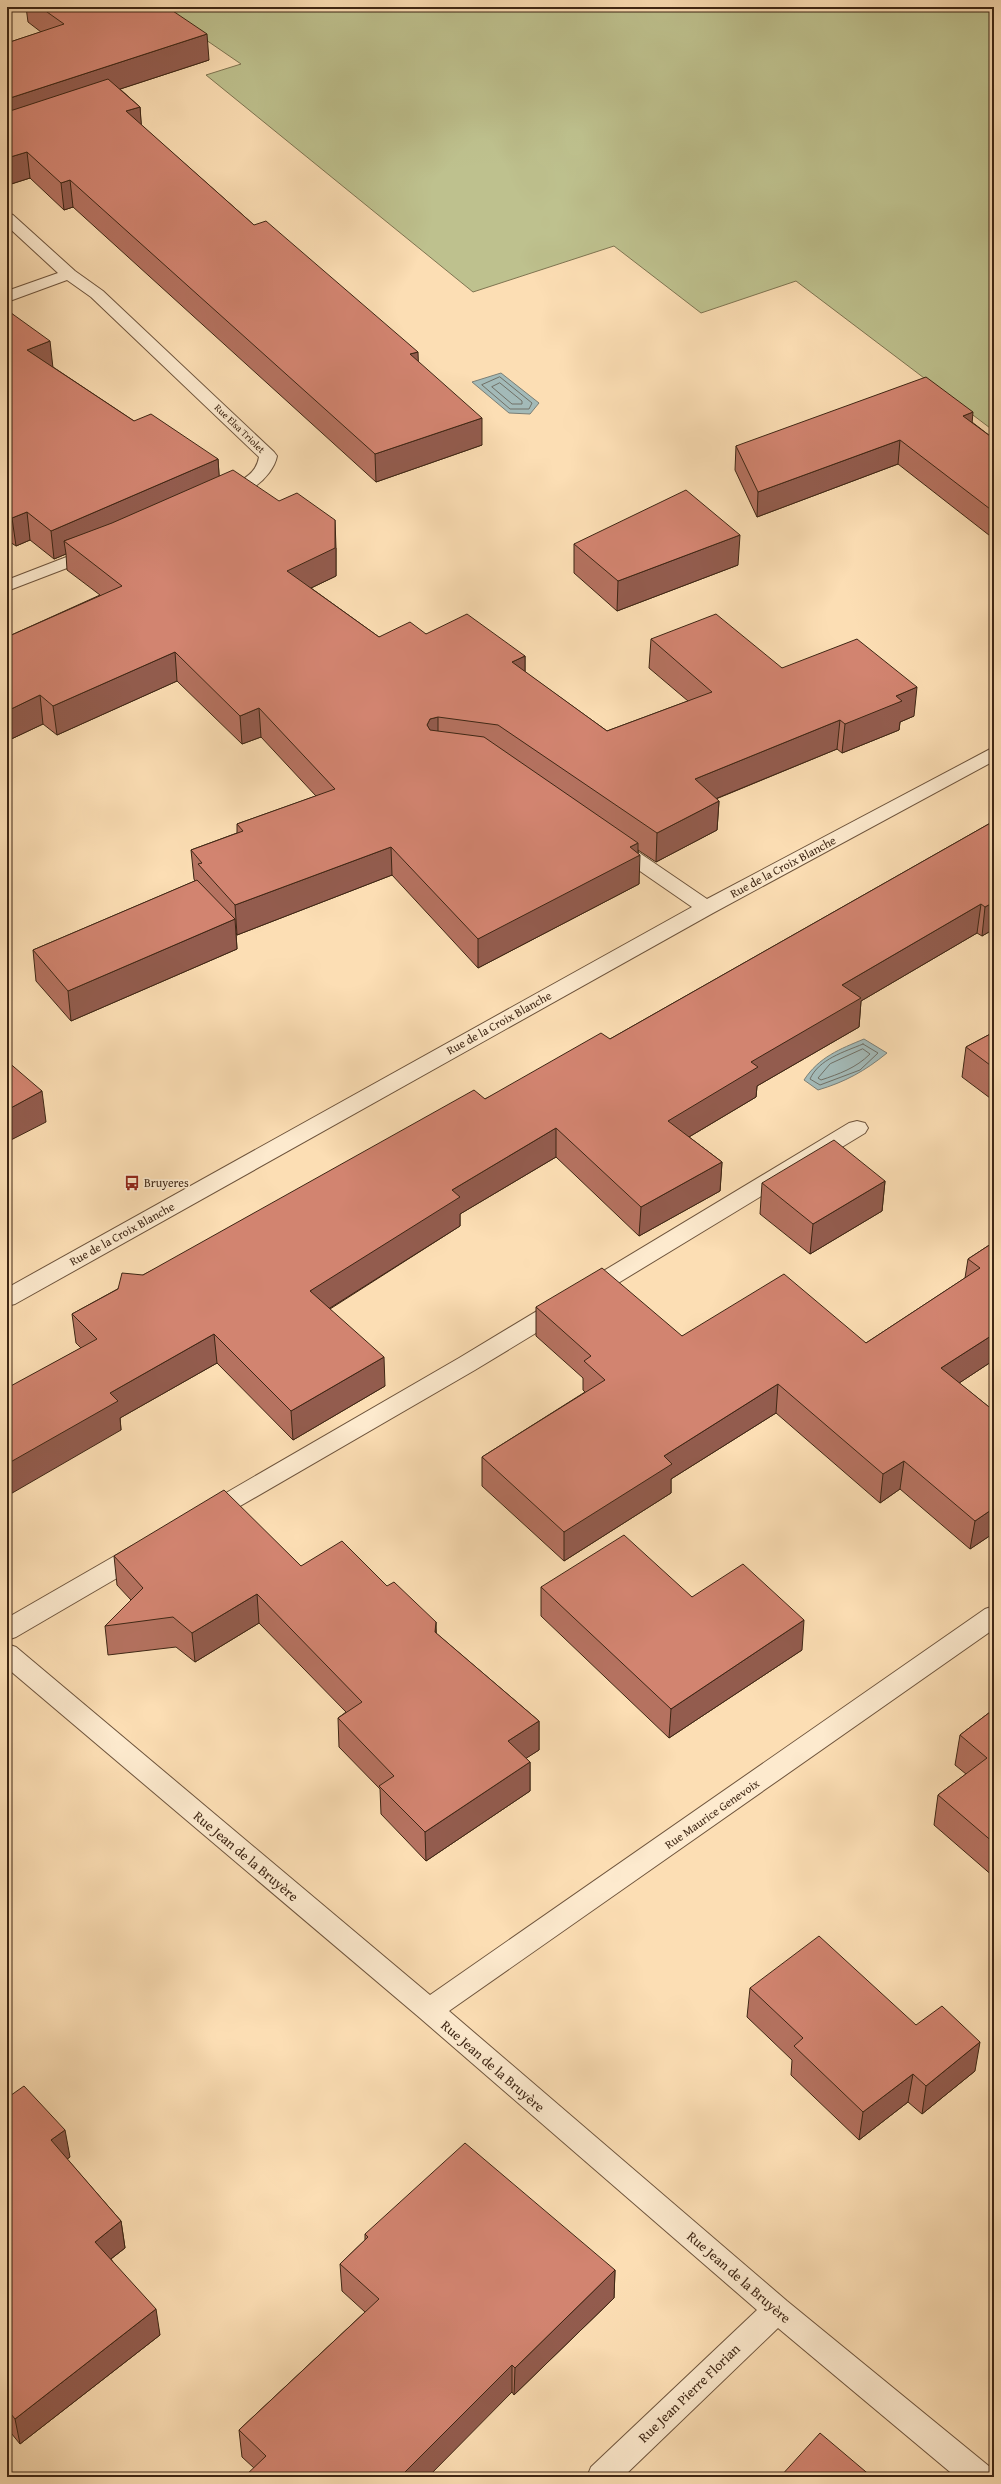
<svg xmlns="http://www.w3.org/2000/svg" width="1001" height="2484" viewBox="0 0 1001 2484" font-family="'Gentium Book Plus',serif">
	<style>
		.green { fill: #bec18e; stroke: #7e7451 }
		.water { fill: #a3bab8; stroke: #7b7f76 }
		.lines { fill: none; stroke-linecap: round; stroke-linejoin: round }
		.shore { stroke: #707066; stroke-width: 1 }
		.street-casing { stroke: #6e543c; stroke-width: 2 }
		.street { fill: #fdeace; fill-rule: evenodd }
		.wall { fill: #b57260; stroke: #3e2614 }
		.shaded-wall { fill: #935c4e; stroke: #3e2614 }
		.building { fill: #d28470; stroke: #3e2614 }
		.labels { text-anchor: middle; stroke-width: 3.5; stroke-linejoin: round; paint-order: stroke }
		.far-street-label { font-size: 10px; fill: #3e2614; stroke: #fdeace }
		.street-label { font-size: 12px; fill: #3e2614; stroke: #fdeace }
		.poi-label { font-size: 12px; fill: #3e2614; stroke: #fdeace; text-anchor: start }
		.near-street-label { font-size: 14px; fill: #3e2614; stroke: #fdeace }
	</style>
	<rect width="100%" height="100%" fill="#fcdeb4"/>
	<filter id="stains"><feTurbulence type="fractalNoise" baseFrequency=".005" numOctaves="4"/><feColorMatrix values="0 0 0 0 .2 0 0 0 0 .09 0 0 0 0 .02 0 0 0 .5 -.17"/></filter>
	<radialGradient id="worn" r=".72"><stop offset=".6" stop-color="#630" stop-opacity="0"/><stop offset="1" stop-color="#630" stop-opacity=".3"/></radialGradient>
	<path class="green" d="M158 7H994V431L796 281 701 313 614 246 473 292 206 75 241 64Z"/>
	<g class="water">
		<path d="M501 373 539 403 530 414 509 413 472 382Z"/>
		<path d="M864 1039 887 1053C865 1071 845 1082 818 1090L804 1080C819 1057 840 1049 864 1039Z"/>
	</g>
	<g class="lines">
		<g class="shore">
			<path d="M500 377 532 403 529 409H510L482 385Z"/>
			<path d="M500 383 522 401V404H512L492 387Z"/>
			<path d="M863 1044 878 1053 860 1070 820 1085 810 1079C819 1059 844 1052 863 1044Z"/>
			<path d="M863 1049 870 1054C856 1068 839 1074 821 1080L818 1078 830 1064Z"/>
		</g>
		<defs>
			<g id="street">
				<path d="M7 213 13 215 75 271 103 291 274 452 277 456C273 478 240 503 218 498L215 494 218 490C235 484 256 477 259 457L91 297 67 280 7 302V291L58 273 7 226Z"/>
				<path d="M95 546 101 547 104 551 101 555 7 591V580Z"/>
				<path d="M994 747V761L713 913 15 1304 7 1306V1288L692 907 608 849 605 845 608 841 615 839 622 841 707 899Z"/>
				<path d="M857 1121 865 1123 868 1128 865 1133 475 1370 216 1520 208 1523 200 1520 196 1514 200 1508 459 1358 849 1123Z"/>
				<path d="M140 1544 148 1546 152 1553 148 1560 16 1637 7 1640V1618L132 1546Z"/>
				<path d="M994 1606V1629L449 2011 787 2301 990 2467 994 2477H956L778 2328 623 2477H587L591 2467 757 2310 420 2018 7 1668V1644L16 1647 430 1995 985 1609Z"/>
			</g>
		</defs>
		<use href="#street" class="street-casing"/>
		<use href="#street" class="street"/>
	</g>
	<g class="wall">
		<path d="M26 7H167L209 60 120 89 140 107 141 125 254 225 418 361 482 445 376 482 73 207 64 210 30 178 8 185 7 183V43L41 32 28 22Z"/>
		<path d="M7 310 53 367 134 421 218 459 219 476 336 548V576L311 588 379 637 426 634 525 656V672L607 731 688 701 649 668 651 639 782 668 914 716 900 722 899 730 842 753 837 749 716 799 719 801 717 830 656 862 638 850 639 884 478 968 392 875 237 935 236 933 237 949 71 1021 36 981 33 950 195 881 194 879 191 850 237 833V824L316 796 261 737 242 744 177 681 57 735 43 724 7 741V637L100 595 67 570 66 554 54 559 30 540 16 546 7 540Z"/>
		<path d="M972 422 994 439V539L898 464 757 517 735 470 736 446Z"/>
		<path d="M574 544 738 565 617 611 574 573Z"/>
		<path d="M994 821V929L982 936 977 933 861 1001 859 1027 757 1086 756 1097 689 1137 722 1162 720 1191 639 1236 556 1157 460 1214V1226L330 1309 385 1386 293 1440 217 1363 120 1418 121 1430 7 1389 81 1348 76 1343 72 1314 143 1275 485 1099 610 1039Z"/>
		<path d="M994 1032V1101L962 1077 966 1047Z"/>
		<path d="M885 1181 882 1211 810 1254 760 1214 762 1183Z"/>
		<path d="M994 1242V1360L959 1383 994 1411V1533L970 1549 900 1489 880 1503 776 1413 671 1479V1493L564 1561 482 1486V1457L585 1392 583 1390V1378L536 1336V1307L682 1336 866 1343 965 1278 968 1259Z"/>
		<path d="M114 1556 301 1566 387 1586 437 1634 539 1721V1750L526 1758 530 1762V1791L426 1861 381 1814 380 1789 339 1747 338 1718 346 1712 259 1623 195 1662 176 1647 108 1655 105 1626 131 1600 117 1585Z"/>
		<path d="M541 1587 692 1597 802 1650 669 1738 541 1616Z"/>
		<path d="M994 1709V1877L934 1825 938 1795 966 1774 955 1765 960 1735Z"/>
		<path d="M750 1988 916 2025 975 2071 922 2114 908 2102 859 2140 791 2075 792 2060 747 2017Z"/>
		<path d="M7 2098 70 2157 67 2159 121 2221 125 2248 111 2259 160 2335 20 2444 7 2428Z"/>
		<path d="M365 2234 615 2270 614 2298 514 2395 512 2392 254 2468 242 2457 239 2430 365 2312 342 2291 340 2264 365 2240Z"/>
		<path d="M994 2241V2263L990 2260Z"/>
	</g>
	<g class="shaded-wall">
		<path d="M207 34 209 60 7 126V99Z"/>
		<path d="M140 107 142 133 126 111Z"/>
		<path d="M27 152 30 178 8 185 7 173V158Z"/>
		<path d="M70 180 73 207 64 210 61 183Z"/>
		<path d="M50 341 53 368 27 350Z"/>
		<path d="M418 352 419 379 410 354Z"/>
		<path d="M973 412 971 436 963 416Z"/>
		<path d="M482 418V445L376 482 375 454Z"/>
		<path d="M900 440 898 464 757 517 758 492Z"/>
		<path d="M218 459 220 488 64 541 66 554 54 559 51 531Z"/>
		<path d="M27 512 30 540 16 546 12 518Z"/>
		<path d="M335 520 336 548V576L288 599 287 571Z"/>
		<path d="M740 535 738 565 617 611 618 581Z"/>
		<path d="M175 652 177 681 57 735 53 706Z"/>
		<path d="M525 656V684L512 662Z"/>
		<path d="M917 687 914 716 900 722 899 730 842 753 845 724 896 696Z"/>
		<path d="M40 695 43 724 7 741V711Z"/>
		<path d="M259 708 261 737 242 744 240 716Z"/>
		<path d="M438 717V746L427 725 430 719Z"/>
		<path d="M840 720 837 749 693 808 695 779Z"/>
		<path d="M719 801 717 830 656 862 657 833Z"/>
		<path d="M638 843V856L640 855 639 884 478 968V939L630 847Z"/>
		<path d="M391 847 392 875 237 935 235 905Z"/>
		<path d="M994 902V929L982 936 985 907Z"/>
		<path d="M981 904 977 933 861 1001 859 1027 757 1086 756 1097 667 1150 668 1121 751 1062 842 985Z"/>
		<path d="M235 919 237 949 71 1021 68 991Z"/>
		<path d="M42 1091 46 1122 7 1142V1110Z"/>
		<path d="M556 1128V1157L460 1214V1226L311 1320 310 1291 452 1190Z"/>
		<path d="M722 1162 720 1191 639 1236 641 1207Z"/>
		<path d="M885 1181 882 1211 810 1254 813 1224Z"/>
		<path d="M214 1334 217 1363 120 1418 121 1430 7 1496V1464L110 1393Z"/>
		<path d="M994 1334V1360L938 1397 941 1368Z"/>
		<path d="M384 1357 385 1386 293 1440 291 1411Z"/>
		<path d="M778 1384 776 1413 671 1479V1493L564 1561V1532L664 1456Z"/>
		<path d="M904 1461 900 1489 880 1503 883 1474Z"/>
		<path d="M994 1508V1533L970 1549 975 1521Z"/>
		<path d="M257 1594 259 1623 195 1662 192 1633Z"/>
		<path d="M804 1620 802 1650 669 1738 671 1709Z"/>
		<path d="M436 1622 437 1651 435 1632Z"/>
		<path d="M539 1721V1750L508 1770V1741Z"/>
		<path d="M530 1762V1791L426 1861 425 1832Z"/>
		<path d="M980 2042 975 2071 922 2114 926 2086Z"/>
		<path d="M913 2074 908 2102 859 2140 863 2112Z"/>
		<path d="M65 2130 70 2157 56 2167 51 2140Z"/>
		<path d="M121 2221 125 2248 99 2268 95 2242Z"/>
		<path d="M615 2270 614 2298 514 2395 515 2368Z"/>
		<path d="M156 2309 160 2335 20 2444 15 2419Z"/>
		<path d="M512 2365V2392L428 2477H400Z"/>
	</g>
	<g class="building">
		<path d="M40 7H167L207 34 7 99V43L64 24Z"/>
		<path d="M108 79 140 107 126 111 254 225 266 221 418 352 410 354 482 418 375 454 70 180 61 183 27 152 7 158V112Z"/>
		<path d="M7 310 50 341 27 350 134 421 151 414 218 459 51 531 27 512 12 518 7 514Z"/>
		<path d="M926 377 973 412 963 416 994 439V512L900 440 758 492 736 446Z"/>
		<path d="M233 470 279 501 297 493 335 520V548L287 571 379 637 410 622 426 634 467 614 525 656 512 662 607 731 712 692 651 639 716 614 782 668 857 639 917 687 896 696 902 701 845 724 840 720 695 779 719 801 657 833 498 725 438 717 430 719 427 725 430 730 484 737 638 843 630 847 640 855 478 939 391 847 235 905 198 864 202 863 191 850 243 831 237 824 335 789 259 708 240 716 175 652 53 706 40 695 7 711V637L122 586 64 541 112 523Z"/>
		<path d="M686 490 740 535 618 581 574 544Z"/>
		<path d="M994 821V902L985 907 981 904 842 985 861 998 751 1062 758 1067 668 1121 722 1162 641 1207 556 1128 452 1190 460 1197 310 1291 384 1357 291 1411 214 1334 110 1393 118 1401 7 1464V1388L97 1339 72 1314 118 1289 122 1273 143 1275 474 1090 485 1099 601 1033 610 1039Z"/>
		<path d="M197 880 235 919 68 991 33 950Z"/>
		<path d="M994 1032V1068L966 1047Z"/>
		<path d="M7 1061 42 1091 7 1110Z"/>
		<path d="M834 1140 885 1181 813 1224 762 1183Z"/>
		<path d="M994 1242V1334L941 1368 994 1411V1508L975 1521 904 1461 883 1474 778 1384 664 1456 672 1464 564 1532 482 1457 605 1380 584 1361 591 1356 536 1307 602 1268 682 1336 784 1274 866 1343 980 1268 968 1259Z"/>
		<path d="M224 1490 301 1566 342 1541 387 1586 394 1582 436 1622 435 1632 539 1721 508 1741 530 1762 425 1832 379 1786 394 1776 338 1718 362 1702 257 1594 192 1633 173 1617 105 1626 143 1588 114 1556Z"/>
		<path d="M624 1535 692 1597 743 1564 804 1620 671 1709 541 1587Z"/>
		<path d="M994 1709V1843L938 1795 987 1758 960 1735Z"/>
		<path d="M819 1936 916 2025 942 2006 980 2042 926 2086 913 2074 863 2112 794 2046 803 2038 750 1988Z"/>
		<path d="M24 2086 65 2130 51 2140 121 2221 95 2242 156 2309 15 2419 7 2409V2098Z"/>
		<path d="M465 2143 615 2270 515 2368 512 2365 400 2477H244L266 2456 239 2430 379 2299 340 2264 368 2237 365 2234Z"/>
		<path d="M820 2433 872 2477H780Z"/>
	</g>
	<defs>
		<symbol id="bus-bare" viewBox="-9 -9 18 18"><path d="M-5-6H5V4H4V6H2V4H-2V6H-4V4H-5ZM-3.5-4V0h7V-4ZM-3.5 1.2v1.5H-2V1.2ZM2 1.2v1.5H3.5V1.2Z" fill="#8f2418" stroke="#fdeace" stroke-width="2.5" paint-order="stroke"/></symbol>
	</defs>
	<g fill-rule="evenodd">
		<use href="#bus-bare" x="121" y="1172" width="22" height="22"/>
	</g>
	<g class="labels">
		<g class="far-street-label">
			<text transform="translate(240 428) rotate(44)" y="4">Rue Elsa Triolet</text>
		</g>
		<g class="street-label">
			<text transform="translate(783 867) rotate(-28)" y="4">Rue de la Croix Blanche</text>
			<text transform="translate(499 1023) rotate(-29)" y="4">Rue de la Croix Blanche</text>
			<text transform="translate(122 1234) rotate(-29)" y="4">Rue de la Croix Blanche</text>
			<text transform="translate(712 1814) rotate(-35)" y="4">Rue Maurice Genevoix</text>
		</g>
		<g class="poi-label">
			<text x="144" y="1187">Bruyeres</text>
		</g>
		<g class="near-street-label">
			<text transform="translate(246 1856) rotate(40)" y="5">Rue Jean de la Bruyère</text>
			<text transform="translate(493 2066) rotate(41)" y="5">Rue Jean de la Bruyère</text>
			<text transform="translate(739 2277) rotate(41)" y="5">Rue Jean de la Bruyère</text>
			<text transform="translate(689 2393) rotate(-44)" y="5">Rue Jean Pierre Florian</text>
		</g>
	</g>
	<rect width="1001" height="2484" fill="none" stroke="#fcdeb4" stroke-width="24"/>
	<rect x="8" y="8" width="985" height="2468" fill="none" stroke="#3e2614" stroke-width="2"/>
	<rect x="12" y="12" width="977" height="2460" fill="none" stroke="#3e2614"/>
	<rect width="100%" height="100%" filter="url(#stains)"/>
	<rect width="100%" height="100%" fill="url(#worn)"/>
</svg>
